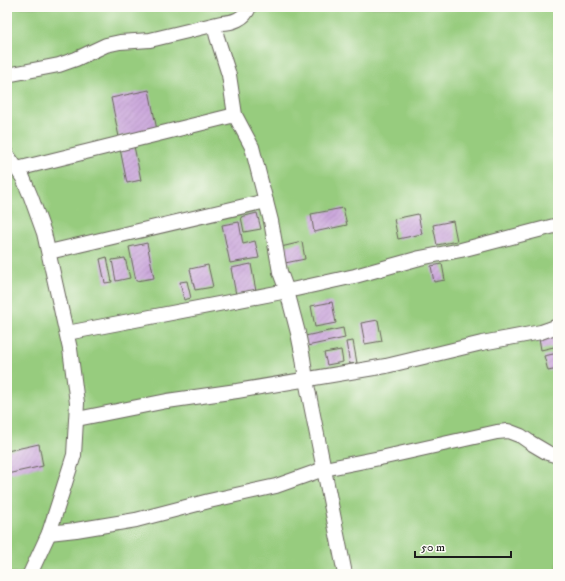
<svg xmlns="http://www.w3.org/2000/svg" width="565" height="581" viewBox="0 0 565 581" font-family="'IM FELL DW Pica',serif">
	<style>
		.green { fill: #97cc7e; stroke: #5a744d }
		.building { fill: url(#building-hatch) }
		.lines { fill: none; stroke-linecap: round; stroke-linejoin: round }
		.minor-casing { stroke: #68645c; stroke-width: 16 }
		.minor { stroke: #fff; stroke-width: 14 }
	</style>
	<defs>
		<pattern id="building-hatch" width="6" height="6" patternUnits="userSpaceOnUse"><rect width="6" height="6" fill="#cba7db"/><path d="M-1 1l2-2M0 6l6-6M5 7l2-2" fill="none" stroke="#ae8fbb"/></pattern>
	</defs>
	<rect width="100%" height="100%" fill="#fdfcf7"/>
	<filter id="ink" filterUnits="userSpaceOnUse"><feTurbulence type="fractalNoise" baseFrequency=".025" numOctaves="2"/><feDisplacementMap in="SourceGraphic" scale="8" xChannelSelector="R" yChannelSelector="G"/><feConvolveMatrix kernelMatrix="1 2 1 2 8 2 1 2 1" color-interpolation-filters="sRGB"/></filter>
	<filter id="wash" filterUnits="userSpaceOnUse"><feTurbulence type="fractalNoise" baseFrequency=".012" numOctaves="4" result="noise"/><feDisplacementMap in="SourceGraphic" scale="16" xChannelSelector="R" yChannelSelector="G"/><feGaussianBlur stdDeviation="0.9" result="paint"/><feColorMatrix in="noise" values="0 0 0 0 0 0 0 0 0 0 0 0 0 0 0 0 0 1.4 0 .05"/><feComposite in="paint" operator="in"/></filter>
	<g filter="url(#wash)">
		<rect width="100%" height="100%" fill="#f6e9d4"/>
		<rect class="green" x="7" y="7" width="551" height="567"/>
		<g id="blocks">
			<g class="building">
				<path d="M149 90 157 130 119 137 111 98Z"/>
				<path d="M134 146 141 180 127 183 120 149Z"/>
				<path d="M343 208 347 225 314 232 311 214Z"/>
				<path d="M257 213 261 229 244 232 241 217Z"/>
				<path d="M418 214 422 234 398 239 394 219Z"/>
				<path d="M453 221 457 241 437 245 433 225Z"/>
				<path d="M239 222 243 244 255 241 259 258 230 263 222 225Z"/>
				<path d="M302 242 305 259 285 263 281 247Z"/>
				<path d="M147 243 154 278 136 281 129 247Z"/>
				<path d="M107 257 112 282 105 283 100 259Z"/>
				<path d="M125 258 130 278 116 281 112 260Z"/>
				<path d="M251 264 256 291 236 295 231 268Z"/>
				<path d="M442 264 445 280 434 282 431 266Z"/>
				<path d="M208 265 213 287 195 290 190 269Z"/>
				<path d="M187 281 191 298 184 300 180 282Z"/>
				<path d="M332 302 336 323 315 327 311 306Z"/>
				<path d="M378 320 382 341 365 344 361 323Z"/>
				<path d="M343 328 345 338 307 346 305 336Z"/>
				<path d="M558 334V346L541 350 539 338Z"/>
				<path d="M353 341 357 363 350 364 346 342Z"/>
				<path d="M341 350 343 362 327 365 324 353Z"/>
				<path d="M558 353V369L548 371 544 356Z"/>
				<path d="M39 444 43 466 7 474V451Z"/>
			</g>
		</g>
	</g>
	<g filter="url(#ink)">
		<use href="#blocks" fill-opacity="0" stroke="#68645c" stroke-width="1"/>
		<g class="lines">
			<defs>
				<g id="minor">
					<path d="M214 25 217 37 229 75 235 115 252 147 271 221 280 272 287 291 298 333 303 358 306 380 345 574"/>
					<path d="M7 75 59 65 76 59 106 45 120 42 150 40 221 23C232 23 245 19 249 7"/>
					<path d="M7 155 17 169 23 178 31 197 44 233 70 349 77 403 74 455 49 533 30 574"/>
					<path d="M17 169 235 115"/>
					<path d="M49 252 266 201"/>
					<path d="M67 333 287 291 355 276 420 258 461 250 558 225"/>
					<path d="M77 419 167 401 237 391 386 366 482 343 541 332 558 326"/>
					<path d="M49 533 76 530 136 520 209 501 276 486 324 469 385 457 497 432 508 431 521 436 531 443 548 453 558 456"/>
				</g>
			</defs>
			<use href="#minor" class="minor-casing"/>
			<use href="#minor" class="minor"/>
		</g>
	</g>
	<rect width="565" height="581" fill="none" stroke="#fdfcf7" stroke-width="24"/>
	<path d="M415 551v6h96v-6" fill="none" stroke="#1c1c1c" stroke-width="2"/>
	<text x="421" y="551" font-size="12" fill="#1c1c1c" stroke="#fdfcf7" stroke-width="3" paint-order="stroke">50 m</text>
</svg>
